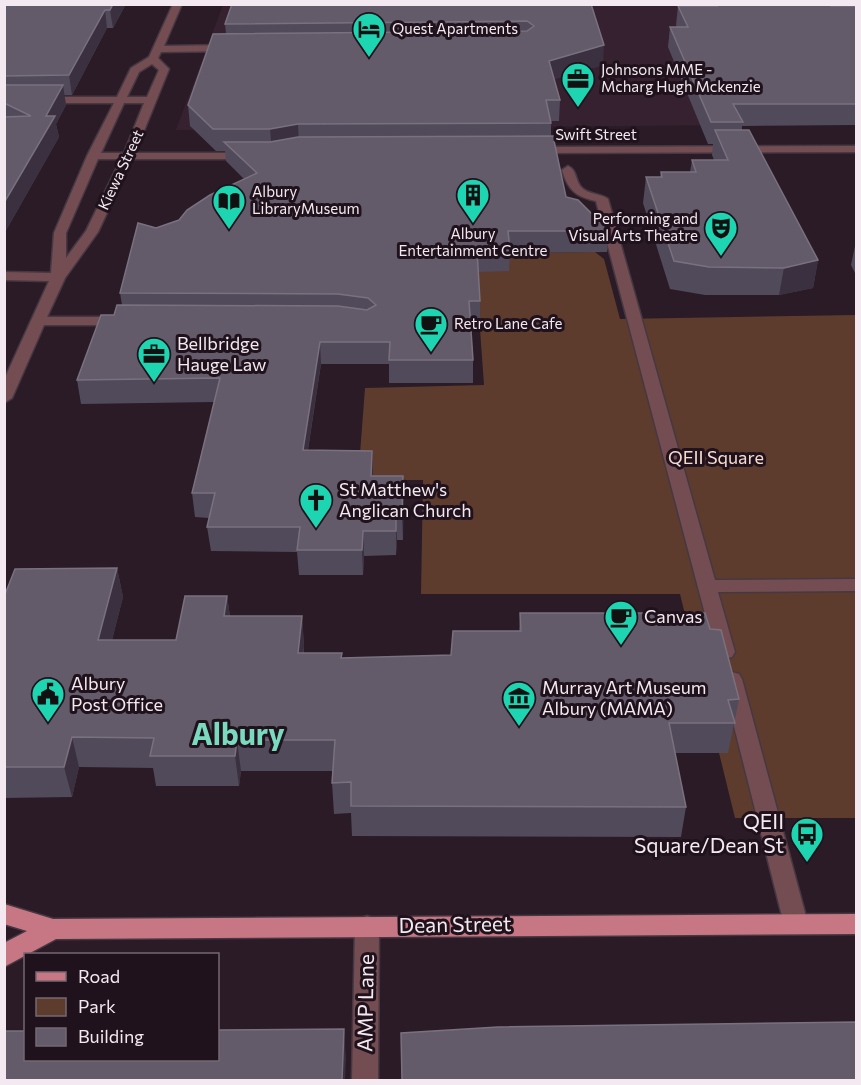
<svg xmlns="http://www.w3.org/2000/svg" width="861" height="1085" viewBox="0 0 861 1085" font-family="Commissioner,sans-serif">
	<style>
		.built { fill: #362130 }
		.green { fill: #5e3c2d }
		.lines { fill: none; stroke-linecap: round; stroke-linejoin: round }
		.minor-casing { stroke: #463842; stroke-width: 3 }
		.major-casing { stroke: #463842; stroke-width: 3 }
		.minor { fill: #744d52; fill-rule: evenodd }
		.major { fill: #c77783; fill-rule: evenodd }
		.wall { fill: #514a5a }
		.shaded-wall { fill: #3a303f }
		.building { fill: #635b6a; stroke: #7a717f; stroke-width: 1.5 }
		.labels { text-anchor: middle; stroke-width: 6; stroke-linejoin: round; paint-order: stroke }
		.far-poi-label { font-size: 15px; fill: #f4e9f0; stroke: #20121c; text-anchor: start }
		.far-street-label { font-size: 15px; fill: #f4e9f0; stroke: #20121c }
		.poi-label { font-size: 18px; fill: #f4e9f0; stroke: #20121c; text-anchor: start }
		.park-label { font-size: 18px; fill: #f7dbcf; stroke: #20121c }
		.near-poi-label { font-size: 21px; fill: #f4e9f0; stroke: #20121c; text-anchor: end }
		.near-street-label { font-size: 21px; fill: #f4e9f0; stroke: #20121c }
		.town-label { font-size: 30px; font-weight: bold; fill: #79dabf; stroke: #20121c }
	</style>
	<rect width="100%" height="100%" fill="#2a1b26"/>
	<path class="built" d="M223 5H856V124L176 130Z"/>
	<path class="green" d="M595 252 604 259 620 319 856 315V818H735L680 594H421L423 480H358L365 388 484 385 476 274 470 272 499 253Z"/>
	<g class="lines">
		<defs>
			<g id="minor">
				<path d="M173 4H182L164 46 230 45 235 48 230 51 161 52 158 58 169 69 135 153H249L255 156 249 159H132L98 232 65 278 47 317H121L128 321 121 325H44L12 398 4 403V380L49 281 4 280V272L51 273 54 233 87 156 114 103H4V97H117L131 68 149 57ZM152 64 159 70 147 97H127L139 72ZM124 103H144L124 153H101ZM98 159H121L86 231 66 258V233Z"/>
				<path d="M856 146V152L531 153 525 150 531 147Z"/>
				<path d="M568 166C577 170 575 180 581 187 588 195 601 193 608 199L715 580 856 579V591L718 592 735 652 732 657 725 659 718 657 715 652 596 201C576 197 568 190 562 170Z"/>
				<path d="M732 672 739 674 742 679 808 924 805 931 796 934 787 931 784 924 722 679 725 674Z"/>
				<path d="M367 916 376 919 379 926 378 1080H352L355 926 358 919Z"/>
			</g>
			<path id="major" d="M4 904 53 919 856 914V934L56 939 4 967V943L27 931 4 924Z"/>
		</defs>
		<use href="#minor" class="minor-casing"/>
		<use href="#major" class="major-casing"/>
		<use href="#minor" class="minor"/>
		<use href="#major" class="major"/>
	</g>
	<g class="wall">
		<path d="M4 4H126L113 28H107L72 95H64L66 105 56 124 59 137 4 234Z"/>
		<path d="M591 4 603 65 554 79 560 100 559 121H551V136L566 197 609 231 607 252 510 253 509 271 478 272 480 301V323H471L473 360V383H389V364H321L308 450 373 476H403V540H397L396 555 364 556 363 575H299L297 552 211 551 207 527 209 518 195 517 192 493 214 402 81 404 77 380 114 315 122 305 120 293 156 228 179 220 244 179 226 161 225 151H216L190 126 188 105 226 34 225 24Z"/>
		<path d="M704 4H830L831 6H856V125L742 126V130L818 260 813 288 779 295H705L670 289 643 203 646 177H660L661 172H690L692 160H714L712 155 713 144H708L668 47 670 27H677L676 25 678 6H704Z"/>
		<path d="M856 241V275L851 265Z"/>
		<path d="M117 568 123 597 112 640H176L227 596 230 616H302L304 646V653L342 658 451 655 519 631 520 613 710 629 739 699 728 753H675L686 807 681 837 352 836 351 813 334 814 332 783 333 771H241L239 786H156L153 768 79 767 72 797 4 798V597Z"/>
	</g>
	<g class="shaded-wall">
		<path d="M113 4H126L113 28 110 10Z"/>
		<path d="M105 10 107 28 72 95 69 75Z"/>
		<path d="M604 45 603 65 548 81 549 61Z"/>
		<path d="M63 85 66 105 56 124 59 137 4 234V203L46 116Z"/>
		<path d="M298 124 299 146 272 151 270 129Z"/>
		<path d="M818 260 813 288 779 295 784 268Z"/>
		<path d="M320 342 321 364 304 474 303 450Z"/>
		<path d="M372 451 373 475 372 500 371 476Z"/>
		<path d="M403 476 404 500 403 540 402 515Z"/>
		<path d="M396 515 397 540 396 555Z"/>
		<path d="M363 531 364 556 363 575 362 550Z"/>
		<path d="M117 568 123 597 104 670 98 640Z"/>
		<path d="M227 596 231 625 224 616Z"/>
		<path d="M302 616 304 646 301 682 298 653Z"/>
		<path d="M72 737 79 767 72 797 64 767Z"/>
		<path d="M237 740 241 771 239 786 235 756Z"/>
		<path d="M344 1029 346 1058 345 1080H342Z"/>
	</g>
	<g class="building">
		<path d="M4 4H113L110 10H105L69 75 4 76Z"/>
		<path d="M232 4H591L604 45 549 61 560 100H546L551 123 298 124 270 129H213L188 105 213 34 527 31 534 26 527 21 225 24Z"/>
		<path d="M716 4H830L831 6H856V104H733L743 122H711L670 27H688L678 6H717Z"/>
		<path d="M4 85H63L46 116H55L4 203V117L31 116 4 103Z"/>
		<path d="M715 130H749L818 260 784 268 709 267 674 261 646 177H662L661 172H696L692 160H728Z"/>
		<path d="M553 136 566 197 578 200 609 231H508L510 250H477L480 301H469L473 360H389L390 342H320L303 450 372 451 371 476H403L402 515H396V531H363L362 550H297L300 527H207L215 493H192L220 378 77 380 101 315H114L117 305 338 306 367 310 376 305 368 298 338 294 120 293 138 223 156 228 179 220 187 210 210 195 257 173 224 142H270L298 137Z"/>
		<path d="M117 568 98 640H176L185 596H227L224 616H302L298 653H342L341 658 451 655 453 631H521L520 613H705L710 629 721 630 739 699 728 700 735 723H669L686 807 351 806V782L332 783 335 740H237L235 756H150L154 738 72 737 64 767H4V597L15 569Z"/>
		<path d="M856 1022V1080H402L401 1033 498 1027Z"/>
		<path d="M344 1029 342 1080H4V1031H26V1059H218V1030Z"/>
	</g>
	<defs>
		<symbol id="hotel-pin" viewBox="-11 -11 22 30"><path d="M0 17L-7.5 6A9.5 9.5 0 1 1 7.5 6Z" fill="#1ed5b1" stroke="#20121c"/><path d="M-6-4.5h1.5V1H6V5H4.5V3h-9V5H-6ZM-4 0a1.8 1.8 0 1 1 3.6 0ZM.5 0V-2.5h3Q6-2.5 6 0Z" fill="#111"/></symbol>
		<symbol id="office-pin" viewBox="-11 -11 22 30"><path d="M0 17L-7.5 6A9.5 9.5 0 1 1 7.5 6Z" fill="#1ed5b1" stroke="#20121c"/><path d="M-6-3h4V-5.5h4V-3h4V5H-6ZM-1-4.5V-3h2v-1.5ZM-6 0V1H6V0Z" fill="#111"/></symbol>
		<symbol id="building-pin" viewBox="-11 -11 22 30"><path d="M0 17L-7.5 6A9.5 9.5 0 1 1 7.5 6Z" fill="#1ed5b1" stroke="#20121c"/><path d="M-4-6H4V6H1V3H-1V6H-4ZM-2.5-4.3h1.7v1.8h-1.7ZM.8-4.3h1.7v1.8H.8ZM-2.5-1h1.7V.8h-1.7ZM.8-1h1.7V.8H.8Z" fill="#111"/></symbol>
		<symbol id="library-pin" viewBox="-11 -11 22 30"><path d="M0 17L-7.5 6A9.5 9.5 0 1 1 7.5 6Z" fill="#1ed5b1" stroke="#20121c"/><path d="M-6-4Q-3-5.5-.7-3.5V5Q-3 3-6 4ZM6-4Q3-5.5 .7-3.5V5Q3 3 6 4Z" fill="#111"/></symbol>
		<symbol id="theatre-pin" viewBox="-11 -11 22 30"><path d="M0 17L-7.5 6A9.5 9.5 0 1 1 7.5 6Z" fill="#1ed5b1" stroke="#20121c"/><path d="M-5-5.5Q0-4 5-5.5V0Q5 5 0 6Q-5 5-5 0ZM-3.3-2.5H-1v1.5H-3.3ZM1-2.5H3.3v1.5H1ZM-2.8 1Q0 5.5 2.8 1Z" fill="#111"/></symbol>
		<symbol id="cafe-pin" viewBox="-11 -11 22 30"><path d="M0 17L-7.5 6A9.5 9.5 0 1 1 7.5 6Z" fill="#1ed5b1" stroke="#20121c"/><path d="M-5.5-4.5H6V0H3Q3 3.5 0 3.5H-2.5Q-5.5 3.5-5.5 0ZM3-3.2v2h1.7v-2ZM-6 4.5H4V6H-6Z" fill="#111"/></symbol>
		<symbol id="church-pin" viewBox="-11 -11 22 30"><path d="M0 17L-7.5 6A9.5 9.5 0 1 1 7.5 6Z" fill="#1ed5b1" stroke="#20121c"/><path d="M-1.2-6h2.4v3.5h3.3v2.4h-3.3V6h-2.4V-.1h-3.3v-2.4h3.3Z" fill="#111"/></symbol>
		<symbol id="civic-pin" viewBox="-11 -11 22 30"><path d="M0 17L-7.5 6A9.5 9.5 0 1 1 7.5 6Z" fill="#1ed5b1" stroke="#20121c"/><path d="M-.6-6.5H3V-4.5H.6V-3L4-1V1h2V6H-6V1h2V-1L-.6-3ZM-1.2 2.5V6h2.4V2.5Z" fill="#111"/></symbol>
		<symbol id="museum-pin" viewBox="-11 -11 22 30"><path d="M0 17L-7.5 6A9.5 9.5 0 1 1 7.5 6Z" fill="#1ed5b1" stroke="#20121c"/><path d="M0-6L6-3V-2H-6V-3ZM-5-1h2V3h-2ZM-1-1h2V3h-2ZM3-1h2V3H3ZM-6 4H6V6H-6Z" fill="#111"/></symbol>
		<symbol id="bus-pin" viewBox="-11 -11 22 30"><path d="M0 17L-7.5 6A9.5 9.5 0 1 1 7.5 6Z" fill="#1ed5b1" stroke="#20121c"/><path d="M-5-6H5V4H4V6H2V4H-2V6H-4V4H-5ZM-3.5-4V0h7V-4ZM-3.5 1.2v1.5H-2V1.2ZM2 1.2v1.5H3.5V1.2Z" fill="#111"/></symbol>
	</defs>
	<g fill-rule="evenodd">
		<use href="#hotel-pin" x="350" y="10" width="38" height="52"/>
		<use href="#office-pin" x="559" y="60" width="38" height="52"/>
		<use href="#building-pin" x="454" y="176" width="38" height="52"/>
		<use href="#library-pin" x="210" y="182" width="38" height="52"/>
		<use href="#theatre-pin" x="702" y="209" width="38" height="52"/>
		<use href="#cafe-pin" x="412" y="305" width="38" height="52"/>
		<use href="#office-pin" x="135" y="335" width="38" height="52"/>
		<use href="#church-pin" x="297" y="481" width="38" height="52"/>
		<use href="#cafe-pin" x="602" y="598" width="38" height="52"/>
		<use href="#civic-pin" x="29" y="675" width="38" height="52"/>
		<use href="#museum-pin" x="500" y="679" width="38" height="52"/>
		<use href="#bus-pin" x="788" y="815" width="38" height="52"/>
	</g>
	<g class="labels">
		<g class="far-poi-label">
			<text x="392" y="34">Quest Apartments</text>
			<text x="601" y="75">Johnsons MME -<tspan x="601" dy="17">Mcharg Hugh Mckenzie</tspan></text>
			<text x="252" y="197">Albury<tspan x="252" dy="17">LibraryMuseum</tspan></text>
			<text x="698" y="224" text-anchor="end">Performing and<tspan x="698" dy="17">Visual Arts Theatre</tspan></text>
			<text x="473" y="239" text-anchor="middle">Albury<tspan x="473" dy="17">Entertainment Centre</tspan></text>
			<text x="454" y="329">Retro Lane Cafe</text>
		</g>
		<g class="far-street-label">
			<text x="596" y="140">Swift Street</text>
			<text transform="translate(121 170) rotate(-65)" y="5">Kiewa Street</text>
		</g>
		<g class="poi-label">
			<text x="177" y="350">Bellbridge<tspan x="177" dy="21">Hauge Law</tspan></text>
			<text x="339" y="496">St Matthew's<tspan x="339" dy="21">Anglican Church</tspan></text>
			<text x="644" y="623">Canvas</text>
			<text x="71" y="690">Albury<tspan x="71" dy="21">Post Office</tspan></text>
			<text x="542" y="694">Murray Art Museum<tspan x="542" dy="21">Albury (MAMA)</tspan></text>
		</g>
		<g class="park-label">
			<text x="716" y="464">QEII Square</text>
		</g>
		<g class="near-poi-label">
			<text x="784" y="829">QEII<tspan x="784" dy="24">Square/Dean St</tspan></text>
		</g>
		<g class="near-street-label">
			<text transform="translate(455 925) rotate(-1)" y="7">Dean Street</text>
			<text transform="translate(366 1003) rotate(-89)" y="7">AMP Lane</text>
		</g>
		<g class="town-label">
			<text x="238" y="745">Albury</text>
		</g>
	</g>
	<rect width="861" height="1085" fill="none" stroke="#f4e9f0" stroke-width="12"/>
	<rect x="24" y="953" width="195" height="108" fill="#20121c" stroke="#756871" stroke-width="1.5"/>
	<rect x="36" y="972" width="30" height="9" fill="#c77783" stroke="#756871" stroke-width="1.5"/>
	<text x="78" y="983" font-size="18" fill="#f4e9f0">Road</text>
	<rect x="36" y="998" width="30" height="18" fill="#5e3c2d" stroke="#756871" stroke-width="1.5"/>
	<text x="78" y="1013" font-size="18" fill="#f4e9f0">Park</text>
	<rect x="36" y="1028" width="30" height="18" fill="#635b6a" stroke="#756871" stroke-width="1.5"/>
	<text x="78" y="1043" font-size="18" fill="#f4e9f0">Building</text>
</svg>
